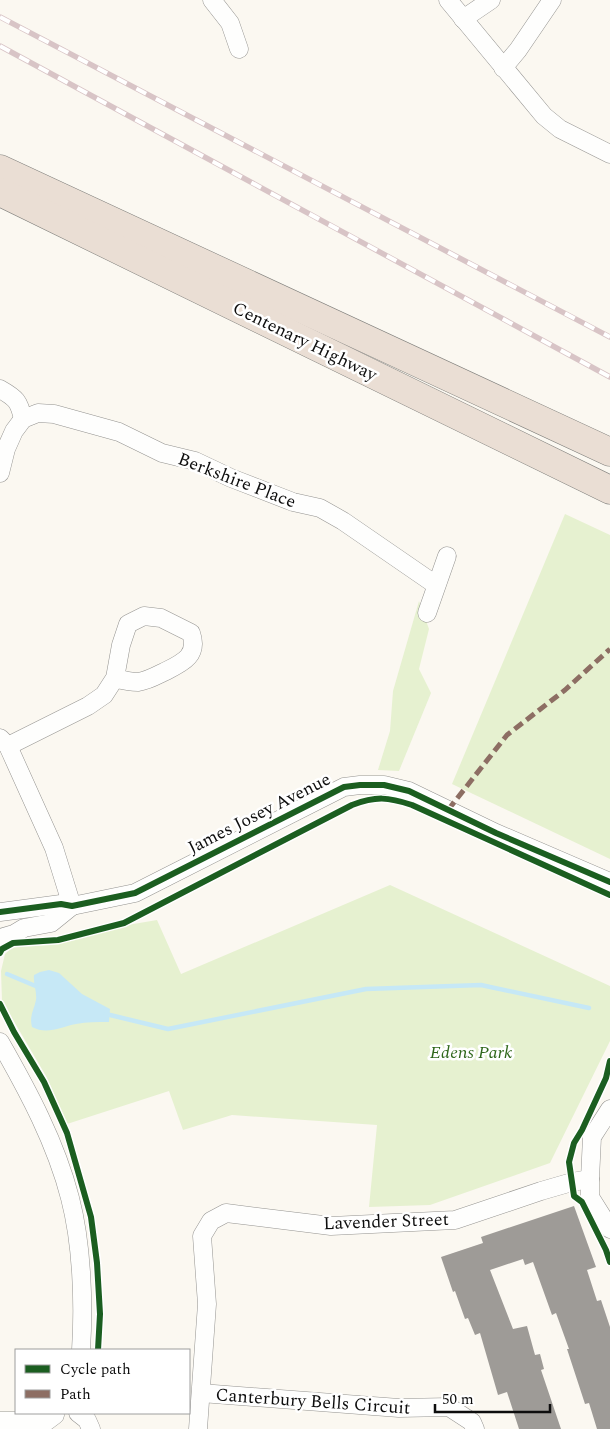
<svg xmlns="http://www.w3.org/2000/svg" width="610" height="1429" viewBox="0 0 610 1429" font-family="Spectral,serif">
	<style>
		.green { fill: #e6f1d0 }
		.water { fill: #c6e8f6 }
		.lines { fill: none; stroke-linecap: round; stroke-linejoin: round }
		.stream { stroke: #c6e8f6; stroke-width: 4.5 }
		.building { fill: #9e9b97 }
		.street-casing { stroke: #949390; stroke-width: 19 }
		.highway-casing { stroke: #81807d; stroke-width: 29 }
		.street { stroke: #fefefd; stroke-width: 18 }
		.highway { stroke: #eaded4; stroke-width: 28 }
		.rail-casing { stroke: #d8c4c6; stroke-width: 5.5 }
		.rail { stroke: #fff; stroke-width: 4; stroke-dasharray: 11; stroke-linecap: butt }
		.quiet { stroke: #8d6e63; stroke-width: 5; stroke-dasharray: 10 5; stroke-linecap: butt }
		.cycleway-casing { stroke: #fff; stroke-width: 9 }
		.cycleway { stroke: #1b5e20; stroke-width: 6 }
		.labels { text-anchor: middle; stroke-width: 5; stroke-linejoin: round; paint-order: stroke }
		.street-label { font-size: 18px; fill: #0d0d0d; stroke: #fff }
		.park-label { font-size: 18px; font-style: italic; fill: #2f671b; stroke: #fff }
	</style>
	<rect width="100%" height="100%" fill="#fbf8f1"/>
	<g class="green">
		<path d="M565 514 610 535V859L452 784Z"/>
		<path d="M419 601 429 629 419 669 431 693 399 771 378 770 390 731 393 691Z"/>
		<path d="M390 885 610 986V1041L550 1163 430 1205 369 1207 377 1125 232 1115 183 1130 169 1091 67 1124 46 1076 2 1001 1 971 5 954 16 944 157 920 181 974Z"/>
	</g>
	<path class="water" d="M49 970 59 973 82 994 110 1009 109 1022C97 1022 87 1022 76 1024 61 1027 47 1035 32 1027 29 1016 34 1010 36 1000 37 991 33 983 34 975L40 972Z"/>
	<g class="lines">
		<g class="stream">
			<path d="M7 974 38 987"/>
			<path d="M106 1014 168 1029 366 989 481 985 589 1008"/>
		</g>
	</g>
	<path class="building" d="M574 1206 596 1267 587 1270 597 1301 601 1300 610 1327V1429H597L589 1403 585 1404 567 1349H569L556 1313 552 1315 533 1262 525 1265 523 1259 490 1270 513 1329 527 1326 535 1355 540 1354 544 1369 541 1370 561 1429H519L507 1392 498 1395 480 1333 475 1335 468 1318 465 1319 455 1291 453 1292 441 1257 483 1243 481 1237Z"/>
	<g class="lines">
		<defs>
			<g id="street">
				<path d="M212 0 230 23 239 49"/>
				<path d="M448 0 544 116 560 129 610 154"/>
				<path d="M463 19 491 0"/>
				<path d="M503 68 518 50 552 0"/>
				<path d="M0 389C16 398 19 401 23 419"/>
				<path d="M0 473 6 449 14 431 23 419 38 413 54 414 119 432 162 453 195 461 231 478 293 502 320 508 343 521 436 585"/>
				<path d="M427 613 447 556"/>
				<path d="M0 738 8 746 54 848 72 906"/>
				<path d="M8 746 88 706 104 695 115 678 121 645 128 624 144 616 161 618 191 633C199 656 182 663 164 672 156 676 147 681 138 682 130 682 122 680 115 678"/>
				<path d="M0 912 61 904 72 906 135 893 344 787 360 785H384L409 791 496 833 610 882"/>
				<path d="M0 938 14 934 24 928 51 923 72 906"/>
				<path d="M0 1042C28 1091 56 1143 70 1198 82 1244 84 1303 81 1350"/>
				<path d="M610 1109 592 1137 590 1179V1197L610 1229"/>
				<path d="M201 1393 399 1408 449 1407 472 1422 475 1429"/>
				<path d="M78 1413 87 1420 91 1429"/>
				<path d="M0 1421H47L55 1415"/>
				<path d="M198 1429 207 1304 202 1236 211 1221 226 1213 331 1226 455 1220 541 1191 572 1182 590 1179"/>
			</g>
			<g id="highway">
				<path d="M0 169 610 452"/>
				<path d="M0 192 610 490"/>
			</g>
		</defs>
		<use href="#street" class="street-casing"/>
		<use href="#highway" class="highway-casing"/>
		<use href="#street" class="street"/>
		<use href="#highway" class="highway"/>
		<defs>
			<g id="rail">
				<path d="M0 17 610 337"/>
				<path d="M0 46 610 377"/>
			</g>
		</defs>
		<use href="#rail" class="rail-casing"/>
		<use href="#rail" class="rail"/>
		<path class="quiet" d="M448 810 507 735 565 690 610 649"/>
		<defs>
			<g id="cycleway">
				<path d="M0 912 61 904 72 906 135 893 344 787 360 785H384L409 791 496 833 610 882"/>
				<path d="M0 953 2 949 13 943 58 940 124 923 352 805C376 796 388 797 412 805L610 895"/>
				<path d="M0 1004 14 1032 44 1082 67 1133 91 1217 97 1263 100 1314 98 1350"/>
				<path d="M610 1061 606 1078 582 1130 574 1143 569 1162 574 1196 582 1202 606 1250 610 1262"/>
			</g>
		</defs>
		<use href="#cycleway" class="cycleway-casing"/>
		<use href="#cycleway" class="cycleway"/>
	</g>
	<g class="labels">
		<g class="street-label">
			<text transform="translate(305 341) rotate(26)" y="6">Centenary Highway</text>
			<text transform="translate(237 480) rotate(21)" y="6">Berkshire Place</text>
			<text transform="translate(259 813) rotate(-27)" y="6">James Josey Avenue</text>
			<text transform="translate(386 1221) rotate(-2)" y="6">Lavender Street</text>
			<text transform="translate(313 1401) rotate(4)" y="6">Canterbury Bells Circuit</text>
		</g>
		<g class="park-label">
			<text x="471" y="1058">Edens Park</text>
		</g>
	</g>
	<rect x="15" y="1349" width="175" height="65" fill="#ffffff" stroke="#9e9e9e"/>
	<rect x="25" y="1365" width="25" height="8" fill="#1b5e20" stroke="#9e9e9e"/>
	<text x="60" y="1374" font-size="15" fill="#0d0d0d">Cycle path</text>
	<rect x="25" y="1390" width="25" height="8" fill="#8d6e63" stroke="#9e9e9e"/>
	<text x="60" y="1399" font-size="15" fill="#0d0d0d">Path</text>
	<path d="M435 1404v8h115v-8" fill="none" stroke="#0d0d0d" stroke-width="2.5"/>
	<text x="442" y="1404" font-size="15" fill="#0d0d0d" stroke="#ffffff" stroke-width="4" paint-order="stroke">50 m</text>
</svg>
